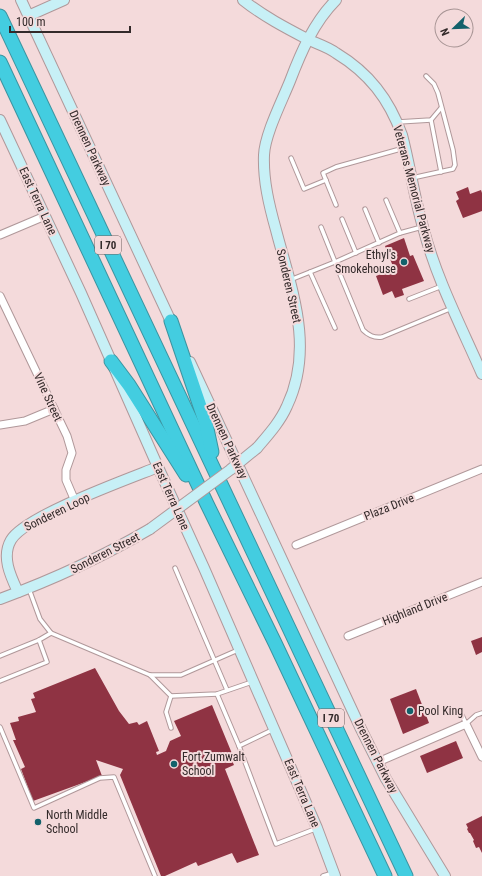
<svg xmlns="http://www.w3.org/2000/svg" width="482" height="876" viewBox="0 0 482 876" font-family="'Roboto Condensed',sans-serif">
	<style>
		.building { fill: #8f3343 }
		.lines { fill: none; stroke-linecap: round; stroke-linejoin: round }
		.lane-casing { stroke: #b0989a; stroke-width: 5.5 }
		.street-casing { stroke: #b0989a; stroke-width: 9 }
		.secondary-casing { stroke: #b0989a; stroke-width: 12 }
		.highway-casing { stroke: #3d94a0; stroke-width: 15 }
		.lane { stroke: #fff; stroke-width: 3.5 }
		.street { stroke: #fff; stroke-width: 7 }
		.secondary { stroke: #c7f0f6; stroke-width: 10 }
		.highway { stroke: #43cde0; stroke-width: 13 }
		.secondary-bridge-casing { stroke: #b0989a; stroke-width: 12; stroke-linecap: butt }
		.secondary-bridge { stroke: #c7f0f6; stroke-width: 10 }
		.poi-dot { fill: #13616b; stroke: #f4dadb; stroke-width: 1.5 }
		.labels { text-anchor: middle; stroke-width: 4; stroke-linejoin: round; paint-order: stroke }
		.shield { fill: #f4dadb; stroke: #6d5f5f; stroke-width: 1 }
		.shield-label { font-size: 11px; font-weight: bold; fill: #332a2a }
		.street-label { font-size: 12px; fill: #332a2a; stroke: #f4dadb }
		.poi-label { font-size: 12px; fill: #332a2a; stroke: #f4dadb; text-anchor: start }
	</style>
	<rect width="100%" height="100%" fill="#f4dadb"/>
	<g class="building">
		<path d="M468 187 470 194 481 190 482 193V211L463 218 456 201 459 199 456 192Z"/>
		<path d="M404 238 410 256 413 255 424 281 402 289 404 295 395 298 392 291 383 295 376 276 394 269 385 246Z"/>
		<path d="M482 637V652L476 655 471 641Z"/>
		<path d="M95 668 119 711 129 724 137 722 139 725 147 721 159 751 156 752 157 755 166 751 170 741 181 736 174 721 212 705 233 756H230L234 765 225 769 259 855 237 863 232 853 198 866 196 862 165 876H161L120 775 123 769 96 760 102 776 33 801 21 769 25 767 13 740H16L10 723 19 721 18 717 36 712 31 699 35 698 33 693Z"/>
		<path d="M416 689 429 723 403 734 390 699Z"/>
		<path d="M456 741 463 758 427 773 420 756Z"/>
		<path d="M482 816V853L479 847 476 848 473 841 474 840 470 833H469L467 829 468 828 466 824Z"/>
	</g>
	<g class="lines">
		<defs>
			<g id="lane">
				<path d="M431 120 441 172"/>
				<path d="M398 122 431 120 441 108"/>
				<path d="M291 158 304 189 326 180"/>
				<path d="M412 178 453 169 455 165 453 150 438 93 434 84 426 76"/>
				<path d="M386 200 400 233"/>
				<path d="M336 205 323 173 336 167 404 148"/>
				<path d="M365 209 379 243"/>
				<path d="M342 219 356 253"/>
				<path d="M422 227 400 233 335 262 363 330C369 336 374 338 382 337L452 308"/>
				<path d="M310 272 335 328"/>
				<path d="M290 280 335 262 321 227"/>
				<path d="M409 299 442 286"/>
				<path d="M175 568 227 690"/>
				<path d="M29 589 40 619 51 633 150 675H181L238 650"/>
				<path d="M0 656 39 640 51 633"/>
				<path d="M150 675 171 696 217 694 252 682"/>
				<path d="M0 681 47 662 39 640"/>
				<path d="M217 694 239 746 276 844 315 829"/>
				<path d="M171 696 166 712 171 728"/>
				<path d="M462 715 466 724 476 715 482 713"/>
				<path d="M0 727 34 808 100 778 114 777 155 876"/>
				<path d="M239 746 272 730"/>
				<path d="M323 876 333 873"/>
			</g>
			<g id="street">
				<path d="M0 235 45 216"/>
				<path d="M0 296 67 436 72 453 66 470V480L75 501"/>
				<path d="M0 425 25 421 54 409"/>
				<path d="M296 545 482 469"/>
				<path d="M348 636 482 582"/>
				<path d="M378 762 466 724 482 757"/>
			</g>
			<g id="secondary">
				<path d="M21 0 174 328"/>
				<path d="M243 0C263 16 286 28 309 40 318 44 328 47 336 53 369 73 389 99 402 135 410 165 414 197 423 227 436 278 461 326 482 374"/>
				<path d="M28 16 64 0"/>
				<path d="M0 120 81 293 158 467 204 568 317 828 335 876"/>
				<path d="M190 362 360 727 386 779 445 876"/>
				<path d="M257 448C268 435 280 422 287 406 315 347 291 288 276 230 269 205 263 180 264 155 265 134 282 101 290 81 301 52 314 22 336 0"/>
				<path d="M18 592C11 577 1 557 11 540 25 516 128 479 158 467"/>
				<path d="M0 599C52 580 102 557 150 529"/>
			</g>
			<g id="highway">
				<path d="M0 16 406 876"/>
				<path d="M0 62 207 504 275 643 385 876"/>
				<path d="M171 321 206 424 212 452"/>
				<path d="M111 361 129 385 186 475"/>
			</g>
		</defs>
		<use href="#lane" class="lane-casing"/>
		<use href="#street" class="street-casing"/>
		<use href="#secondary" class="secondary-casing"/>
		<use href="#highway" class="highway-casing"/>
		<use href="#lane" class="lane"/>
		<use href="#street" class="street"/>
		<use href="#secondary" class="secondary"/>
		<use href="#highway" class="highway"/>
		<defs>
			<path id="secondary-bridge" d="M150 529 230 470 257 448"/>
		</defs>
		<use href="#secondary-bridge" class="secondary-bridge-casing"/>
		<use href="#secondary-bridge" class="secondary-bridge"/>
	</g>
	<g class="poi-dot">
		<circle cx="404" cy="262" r="4"/>
		<circle cx="410" cy="711" r="4"/>
		<circle cx="174" cy="764" r="4"/>
		<circle cx="38" cy="822" r="4"/>
	</g>
	<g class="labels">
		<g class="shield">
			<rect x="95" y="236" width="26" height="18" rx="3"/>
			<rect x="318" y="709" width="26" height="18" rx="3"/>
		</g>
		<g class="shield-label">
			<text x="108" y="249">I 70</text>
			<text x="331" y="722">I 70</text>
		</g>
		<g class="street-label">
			<text transform="translate(90 148) rotate(65)" y="4">Drennen Parkway</text>
			<text transform="translate(414 189) rotate(75)" y="4">Veterans Memorial Parkway</text>
			<text transform="translate(38 201) rotate(65)" y="4">East Terra Lane</text>
			<text transform="translate(289 286) rotate(77)" y="4">Sonderen Street</text>
			<text transform="translate(48 397) rotate(65)" y="4">Vine Street</text>
			<text transform="translate(227 441) rotate(65)" y="4">Drennen Parkway</text>
			<text transform="translate(171 496) rotate(66)" y="4">East Terra Lane</text>
			<text transform="translate(389 507) rotate(-22)" y="4">Plaza Drive</text>
			<text transform="translate(57 512) rotate(-26)" y="4">Sonderen Loop</text>
			<text transform="translate(105 553) rotate(-27)" y="4">Sonderen Street</text>
			<text transform="translate(415 609) rotate(-22)" y="4">Highland Drive</text>
			<text transform="translate(376 756) rotate(63)" y="4">Drennen Parkway</text>
			<text transform="translate(302 793) rotate(67)" y="4">East Terra Lane</text>
		</g>
		<g class="poi-label">
			<text x="396" y="259" text-anchor="end">Ethyl's<tspan x="396" dy="14">Smokehouse</tspan></text>
			<text x="418" y="715">Pool King</text>
			<text x="182" y="761">Fort Zumwalt<tspan x="182" dy="14">School</tspan></text>
			<text x="46" y="819">North Middle<tspan x="46" dy="14">School</tspan></text>
		</g>
	</g>
	<g transform="translate(454 28) rotate(247)"><circle r="19" fill="#f4dadb" stroke="#a79494"/>
	<path d="M0-3L7 15L0 10L-7 15Z" fill="#13616b"/>
	<text y="-6" font-size="11" font-weight="bold" text-anchor="middle" fill="#332a2a">N</text>
	</g>
	<path d="M10 26v6h120v-6" fill="none" stroke="#332a2a" stroke-width="2"/>
	<text x="16" y="26" font-size="12" fill="#332a2a" stroke="#f4dadb" stroke-width="3" paint-order="stroke">100 m</text>
</svg>
